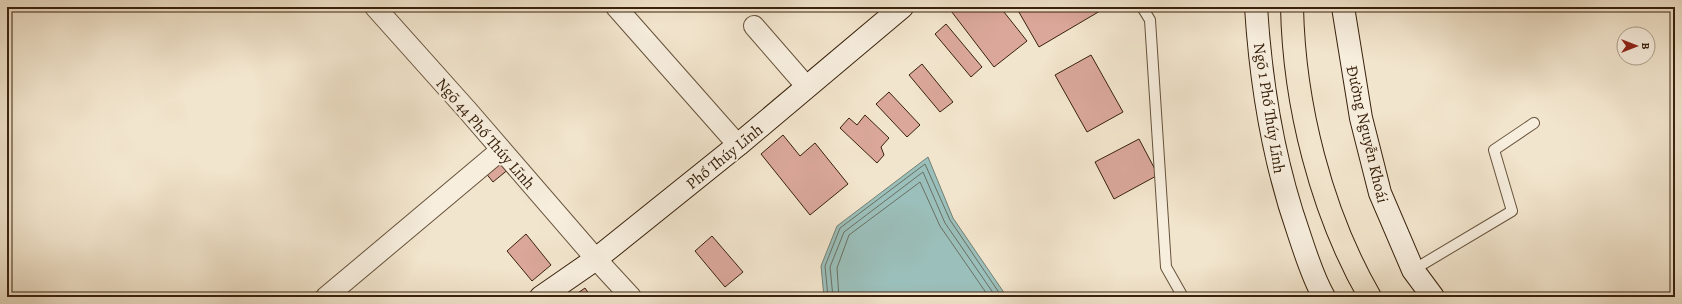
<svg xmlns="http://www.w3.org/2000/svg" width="1682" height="304" viewBox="0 0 1682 304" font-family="Alegreya,serif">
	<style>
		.water { fill: #9bbfba; stroke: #748074 }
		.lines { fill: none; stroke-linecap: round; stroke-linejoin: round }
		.shore { stroke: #6a7063; stroke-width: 1 }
		.building { fill: #daa79a; stroke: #39220c }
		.lane-casing { stroke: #67533c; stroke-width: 12 }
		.street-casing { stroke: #67533c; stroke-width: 22 }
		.secondary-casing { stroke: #39220c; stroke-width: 24 }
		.primary-casing { stroke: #39220c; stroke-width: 24 }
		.lane { stroke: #f7eede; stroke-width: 10 }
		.street { stroke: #f7eede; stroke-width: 20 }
		.secondary { stroke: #f7eede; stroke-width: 22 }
		.primary { stroke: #f2e5cd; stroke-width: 22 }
		.labels { text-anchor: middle; stroke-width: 4; stroke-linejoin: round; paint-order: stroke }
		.street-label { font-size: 16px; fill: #39220c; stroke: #f7eede }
	</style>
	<rect width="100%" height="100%" fill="#f2e5cd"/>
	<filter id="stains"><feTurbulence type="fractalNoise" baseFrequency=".005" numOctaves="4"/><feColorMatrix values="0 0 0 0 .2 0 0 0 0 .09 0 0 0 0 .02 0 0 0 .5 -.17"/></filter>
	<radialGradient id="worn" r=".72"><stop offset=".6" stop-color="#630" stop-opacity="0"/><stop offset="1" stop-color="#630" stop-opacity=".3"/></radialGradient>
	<path class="water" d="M928 157 953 218 1007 297H824L821 266 837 226Z"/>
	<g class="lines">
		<g class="shore">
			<path d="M828 297 825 266 840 228 925 164 950 220 1002 297"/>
			<path d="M833 297 830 267 844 232 923 172 945 223 996 297"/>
			<path d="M839 297 837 268 849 235 920 182 940 226 989 297"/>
		</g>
	</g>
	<g class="building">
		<path d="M948 7H1000L1027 41 994 67Z"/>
		<path d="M1016 7H1097L1100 11 1039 47Z"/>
		<path d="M946 24 982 67 971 77 935 34Z"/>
		<path d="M1091 55 1123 112 1087 132 1055 75Z"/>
		<path d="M922 64 953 102 940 112 909 75Z"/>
		<path d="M889 92 920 125 907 137 876 104Z"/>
		<path d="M865 115 889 138 881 147 884 155 877 163 840 128 849 118 857 125Z"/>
		<path d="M783 135 800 156 815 143 848 184 810 215 761 154Z"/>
		<path d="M1139 139 1158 175 1114 199 1095 162Z"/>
		<path d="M502 157 510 168 493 182 485 172Z"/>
		<path d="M526 234 551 265 532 281 507 251Z"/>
		<path d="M712 236 743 272 725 287 695 251Z"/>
		<path d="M585 288 591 297H572Z"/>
	</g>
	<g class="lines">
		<defs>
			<g id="lane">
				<path d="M1142 7 1150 20 1166 267 1183 297"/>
				<path d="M1413 270 1512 211 1494 150 1534 123"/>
			</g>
			<g id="street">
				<path d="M375 7 468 111 596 259 631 297"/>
				<path d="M616 7 738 145"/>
				<path d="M754 26 807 87"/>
				<path d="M326 297 501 150"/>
			</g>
			<g id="secondary">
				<path d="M1256 7C1261 86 1273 160 1299 234 1306 255 1313 278 1324 297"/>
				<path d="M1343 7 1361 118 1380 193 1413 270 1433 297"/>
				<path d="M541 297 596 259 738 145 902 7"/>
			</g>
			<path id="primary" d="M1292 7C1294 104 1321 212 1370 297"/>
		</defs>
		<use href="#lane" class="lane-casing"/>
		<use href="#street" class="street-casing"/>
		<use href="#secondary" class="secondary-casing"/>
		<use href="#primary" class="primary-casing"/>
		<use href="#lane" class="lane"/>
		<use href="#street" class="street"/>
		<use href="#secondary" class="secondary"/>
		<use href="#primary" class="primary"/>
	</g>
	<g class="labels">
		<g class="street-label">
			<text transform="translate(1270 108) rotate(81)" y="6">Ngõ 1 Phố Thúy Lĩnh</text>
			<text transform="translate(486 133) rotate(49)" y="6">Ngõ 44 Phố Thúy Lĩnh</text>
			<text transform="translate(1368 134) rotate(77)" y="6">Đường Nguyễn Khoái</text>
			<text transform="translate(724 156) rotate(-39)" y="6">Phố Thúy Lĩnh</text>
		</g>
	</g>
	<rect width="1682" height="304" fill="none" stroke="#f2e5cd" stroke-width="24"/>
	<rect x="8" y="8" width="1666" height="288" fill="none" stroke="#39220c" stroke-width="2"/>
	<rect x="12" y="12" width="1658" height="280" fill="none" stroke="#39220c"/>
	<g transform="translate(1636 46) rotate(90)"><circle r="19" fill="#f7eede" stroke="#ab9c8a"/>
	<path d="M0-3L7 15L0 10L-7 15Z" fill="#8f2418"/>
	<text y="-6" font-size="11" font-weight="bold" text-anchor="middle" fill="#39220c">B</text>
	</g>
	<rect width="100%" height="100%" filter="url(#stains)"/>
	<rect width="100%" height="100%" fill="url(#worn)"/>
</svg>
